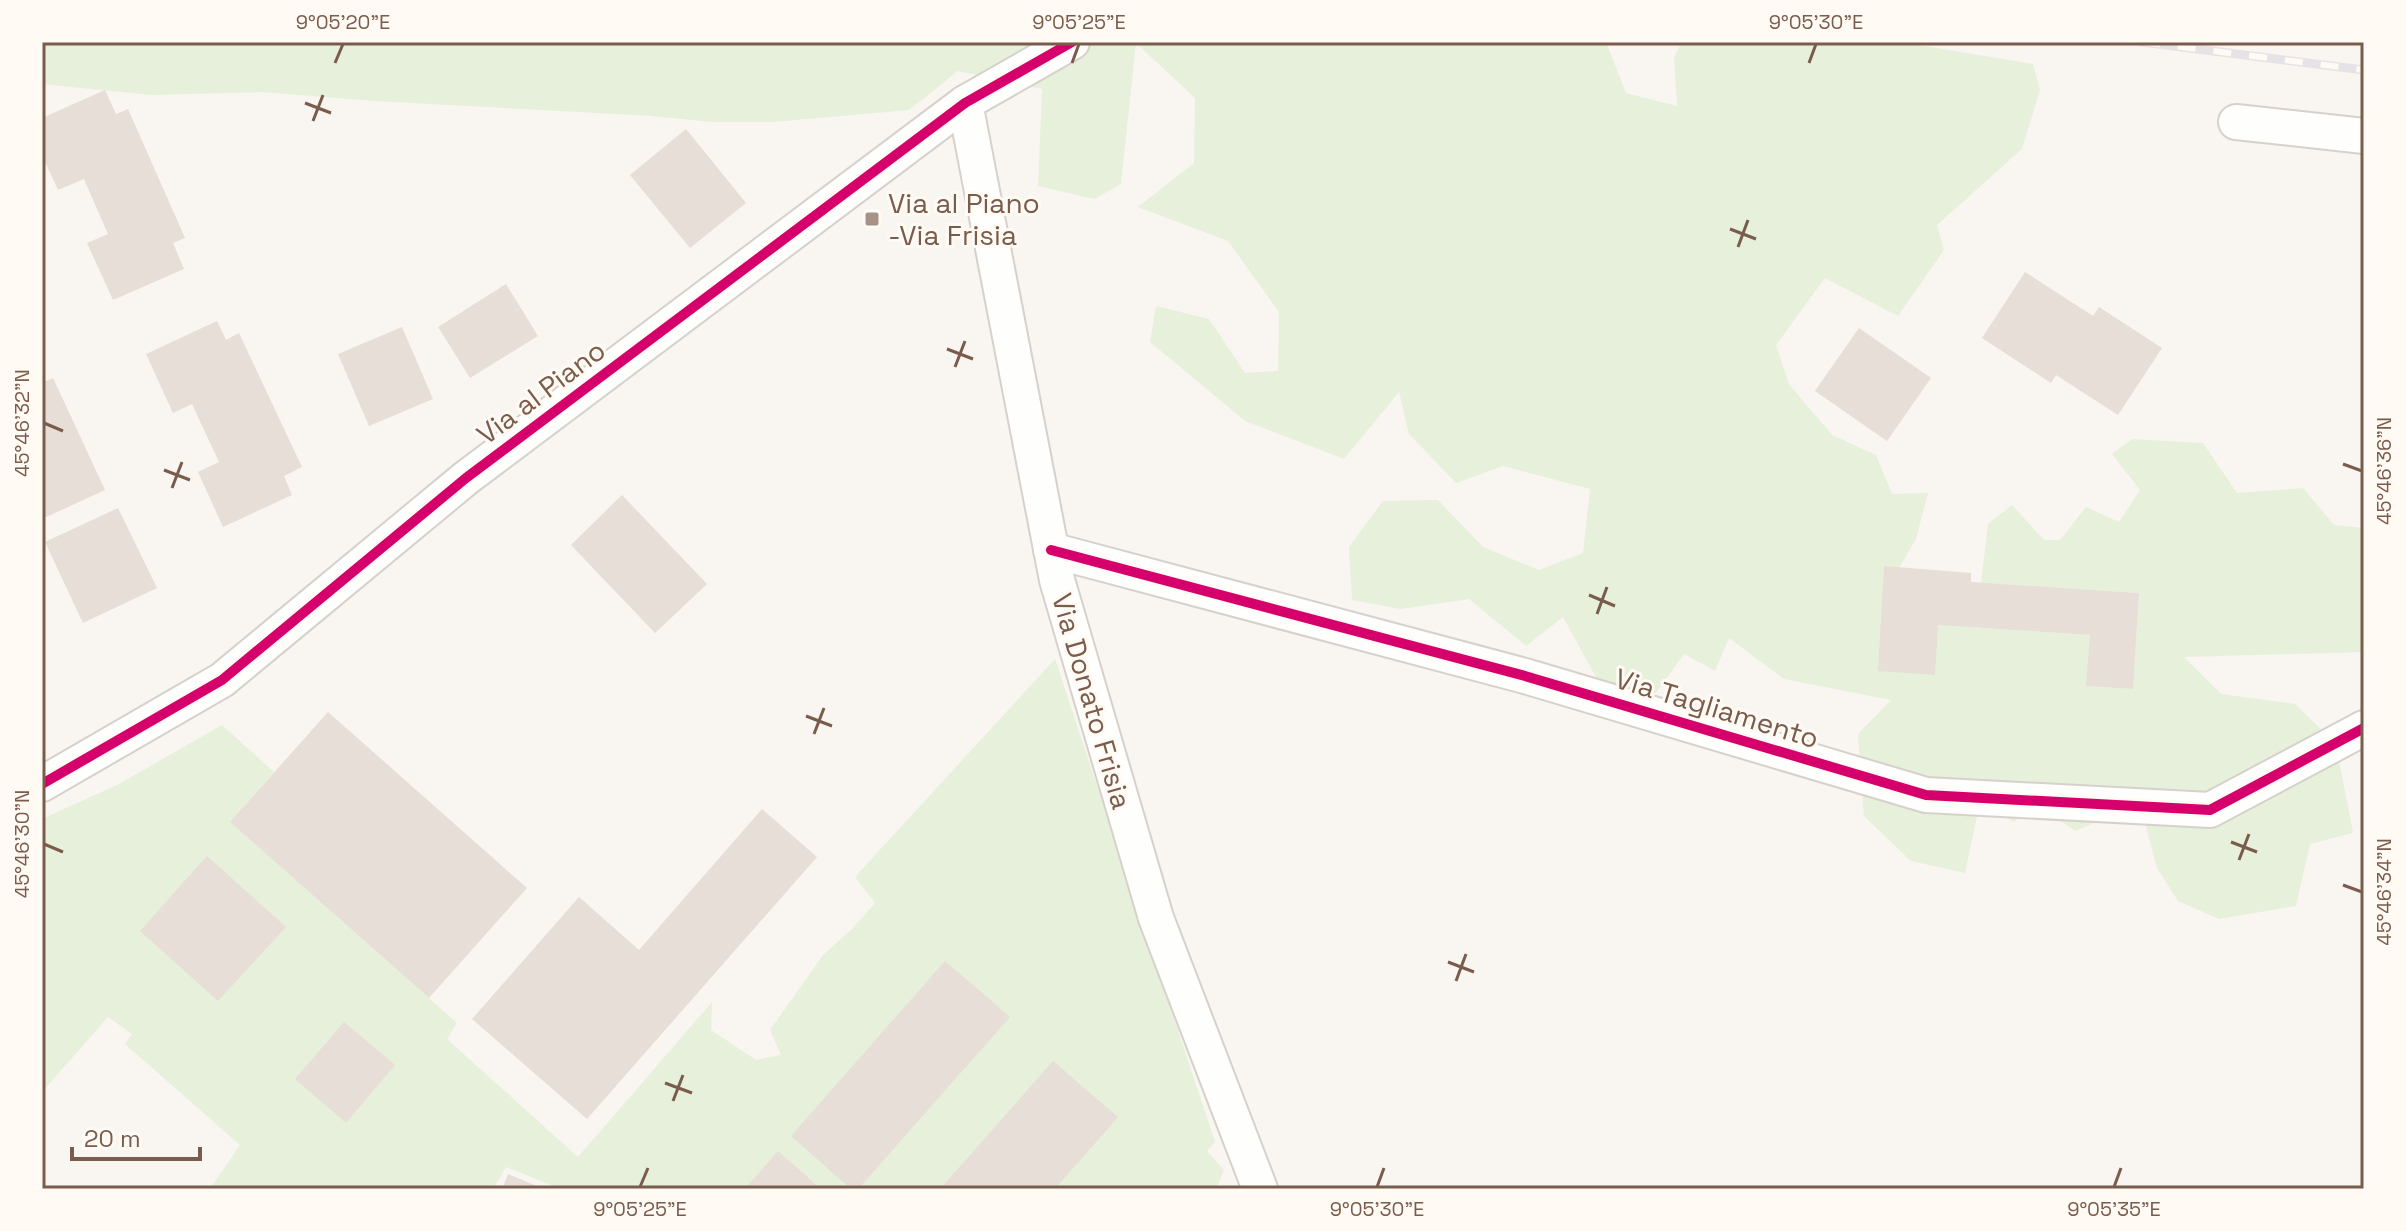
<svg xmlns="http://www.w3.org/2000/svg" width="2406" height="1231" viewBox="0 0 2406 1231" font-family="'Space Grotesk',sans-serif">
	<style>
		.green { fill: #e7f0db }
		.building { fill: #e6ded7 }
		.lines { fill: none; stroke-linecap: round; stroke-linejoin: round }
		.minor-casing { stroke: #d7d1cb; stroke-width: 38 }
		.minor { stroke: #fefefd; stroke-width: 34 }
		.rail-casing { stroke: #e6e3e7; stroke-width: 9 }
		.rail { stroke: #fffaf3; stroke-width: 6; stroke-dasharray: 18; stroke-linecap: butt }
		.cycleway-casing { stroke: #fffaf3; stroke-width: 15 }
		.cycleway { stroke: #d6006c; stroke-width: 10 }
		.ticks { fill: none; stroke: #7a5c4d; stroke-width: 3 }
		.poi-dot { fill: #a69286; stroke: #fffaf3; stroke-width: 3 }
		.labels { text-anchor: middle; stroke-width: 6; stroke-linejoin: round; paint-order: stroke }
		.poi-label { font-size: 28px; fill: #7a5c4d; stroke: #fffaf3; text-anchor: start }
		.street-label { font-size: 28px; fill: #7a5c4d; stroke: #fffaf3 }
		.neatline { fill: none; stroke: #7a5c4d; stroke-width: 3 }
		.ticks-label { font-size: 20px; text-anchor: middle; fill: #7a5c4d }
	</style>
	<rect width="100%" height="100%" fill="#f9f5f0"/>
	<g class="green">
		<path d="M42 42H1606L1626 93 1677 106 1674 57 1682 42H1900L2033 64 2040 90 2022 149 1937 225 1944 250 1898 316 1825 278 1776 345 1789 384 1832 435 1876 455 1892 494 1928 493 1916 539 1899 568 1938 625 2090 635 2087 686 2133 689 2139 593 1981 583 1988 524 2012 505 2044 540H2060L2086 507 2119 522 2140 490 2112 454 2132 439 2203 443 2237 493 2303 488 2334 525 2364 528V652L2184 657 2221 694 2295 704 2336 744 2353 833 2310 844 2296 906 2219 919 2178 901 2157 868 2140 804 2075 831 2035 802 2014 822 1980 802 1965 873 1911 861 1864 816 1858 734 1891 700 1784 679 1729 638 1715 671 1684 654 1656 693 1602 688 1563 617 1526 646 1469 599 1401 609 1352 600 1349 547 1383 501 1438 500 1483 547 1539 570 1583 553 1590 489 1503 466 1456 483 1409 434 1399 392 1344 459 1245 421 1150 342 1156 306 1209 319 1245 373 1278 371 1279 312 1228 241 1138 207 1194 163 1195 98 1136 43 1121 184 1094 199 1038 186 1042 89 958 71 909 110 773 122H712L651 116 375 101 262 92 152 95 42 84Z"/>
		<path d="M1055 659 1215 1142 1207 1151 1224 1170 1216 1189H561L506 1167 493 1189H210L240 1145 125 1044 132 1034 108 1017 42 1092V819L119 784 222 725 274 772 230 822 457 1023 447 1039 578 1157 712 1002 711 1030 756 1060 781 1055 770 1030 823 955 853 928 875 903 855 877Z"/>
	</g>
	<g class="building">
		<path d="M105 90 116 114 128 109 185 238 173 243 184 269 113 300 87 243 108 234 84 179 58 190 42 155V118Z"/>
		<path d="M686 129 746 203 690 248 630 175Z"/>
		<path d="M2025 272 2093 316 2099 307 2162 348 2118 415 2056 375 2051 383 1982 338Z"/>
		<path d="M506 284 538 336 470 378 438 327Z"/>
		<path d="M217 321 226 340 239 333 302 467 284 476 292 495 223 527 198 472 219 462 192 404 173 413 146 354Z"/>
		<path d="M402 327 433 399 369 426 338 354Z"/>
		<path d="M1859 328 1931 378 1887 441 1815 391Z"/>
		<path d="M53 378 105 490 42 519V383Z"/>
		<path d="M622 495 707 584 655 633 571 545Z"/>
		<path d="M118 508 157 588 83 623 45 542Z"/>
		<path d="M1884 566 1971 573V582L2139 593 2133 689 2086 686 2090 635 1938 625 1935 675 1878 671Z"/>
		<path d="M328 712 527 888 429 998 230 822Z"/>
		<path d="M762 809 817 857 587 1119 472 1019 579 897 639 950Z"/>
		<path d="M207 856 286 927 218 1001 140 931Z"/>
		<path d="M945 961 1010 1017 858 1189H851L791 1136Z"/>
		<path d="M344 1022 395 1065 346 1123 295 1079Z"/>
		<path d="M1053 1061 1118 1117 1055 1189H940Z"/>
		<path d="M778 1151 821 1189H745Z"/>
		<path d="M508 1174 544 1189H502Z"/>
	</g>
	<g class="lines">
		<defs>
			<g id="minor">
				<path d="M965 103 1057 580 1156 918 1260 1189"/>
				<path d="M2236 122 2364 136"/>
				<path d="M1051 550 1525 676 1926 795 2210 810 2364 728"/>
				<path d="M42 784 222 680 466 478 965 103 1072 42"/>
			</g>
		</defs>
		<use href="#minor" class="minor-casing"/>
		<use href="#minor" class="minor"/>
		<defs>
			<path id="rail" d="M2142 42 2364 70"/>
		</defs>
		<use href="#rail" class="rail-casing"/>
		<use href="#rail" class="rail"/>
		<defs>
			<g id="cycleway">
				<path d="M1051 550 1525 676 1926 795 2210 810 2364 728"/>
				<path d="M42 784 222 680 466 478 965 103 1072 42"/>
			</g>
		</defs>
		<use href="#cycleway" class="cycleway-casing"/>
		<use href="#cycleway" class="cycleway"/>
	</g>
	<path class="ticks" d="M335 63 343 44M1072 63 1079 44M1809 63 1816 44M305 103 331 113M313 121 323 95M1730 229 1756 239M1738 247 1748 220M947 349 973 359M955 367 965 341M44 423 63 431M2343 464 2362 471M164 470 190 480M172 488 182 462M1589 595 1615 606M1597 614 1607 587M806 716 832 726M814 734 824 708M2231 842 2257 852M44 844 63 852M2239 860 2249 834M2343 885 2362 892M1448 962 1474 972M1456 981 1466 954M665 1083 692 1093M673 1101 683 1075M640 1187 648 1168M1377 1187 1384 1168M2114 1187 2121 1168"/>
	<rect class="poi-dot" x="864" y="211" width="16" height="16" rx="4"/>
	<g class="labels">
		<g class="poi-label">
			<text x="888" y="213">Via al Piano<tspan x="888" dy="32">-Via Frisia</tspan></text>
		</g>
		<g class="street-label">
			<text transform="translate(541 392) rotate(-37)" y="10">Via al Piano</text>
			<text transform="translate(1092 701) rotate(74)" y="10">Via Donato Frisia</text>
			<text transform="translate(1717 708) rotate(17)" y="10">Via Tagliamento</text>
		</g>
	</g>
	<rect width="2406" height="1231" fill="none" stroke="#fffaf3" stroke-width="88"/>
	<path d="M72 1147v12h128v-12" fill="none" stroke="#7a5c4d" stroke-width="4"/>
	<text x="84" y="1147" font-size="24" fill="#7a5c4d" stroke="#fffaf3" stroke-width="6" paint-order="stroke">20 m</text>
	<rect x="44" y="44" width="2318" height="1143" class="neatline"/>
	<g class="ticks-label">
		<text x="343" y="29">9°05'20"E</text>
		<text x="1079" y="29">9°05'25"E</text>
		<text x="1816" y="29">9°05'30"E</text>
		<text transform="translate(22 423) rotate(-90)" y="7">45°46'32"N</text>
		<text transform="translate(2384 471) rotate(-90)" y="7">45°46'36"N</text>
		<text transform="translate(22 844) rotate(-90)" y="7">45°46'30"N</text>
		<text transform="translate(2384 892) rotate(-90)" y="7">45°46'34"N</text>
		<text x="640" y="1216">9°05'25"E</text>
		<text x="1377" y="1216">9°05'30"E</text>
		<text x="2114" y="1216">9°05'35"E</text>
	</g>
</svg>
